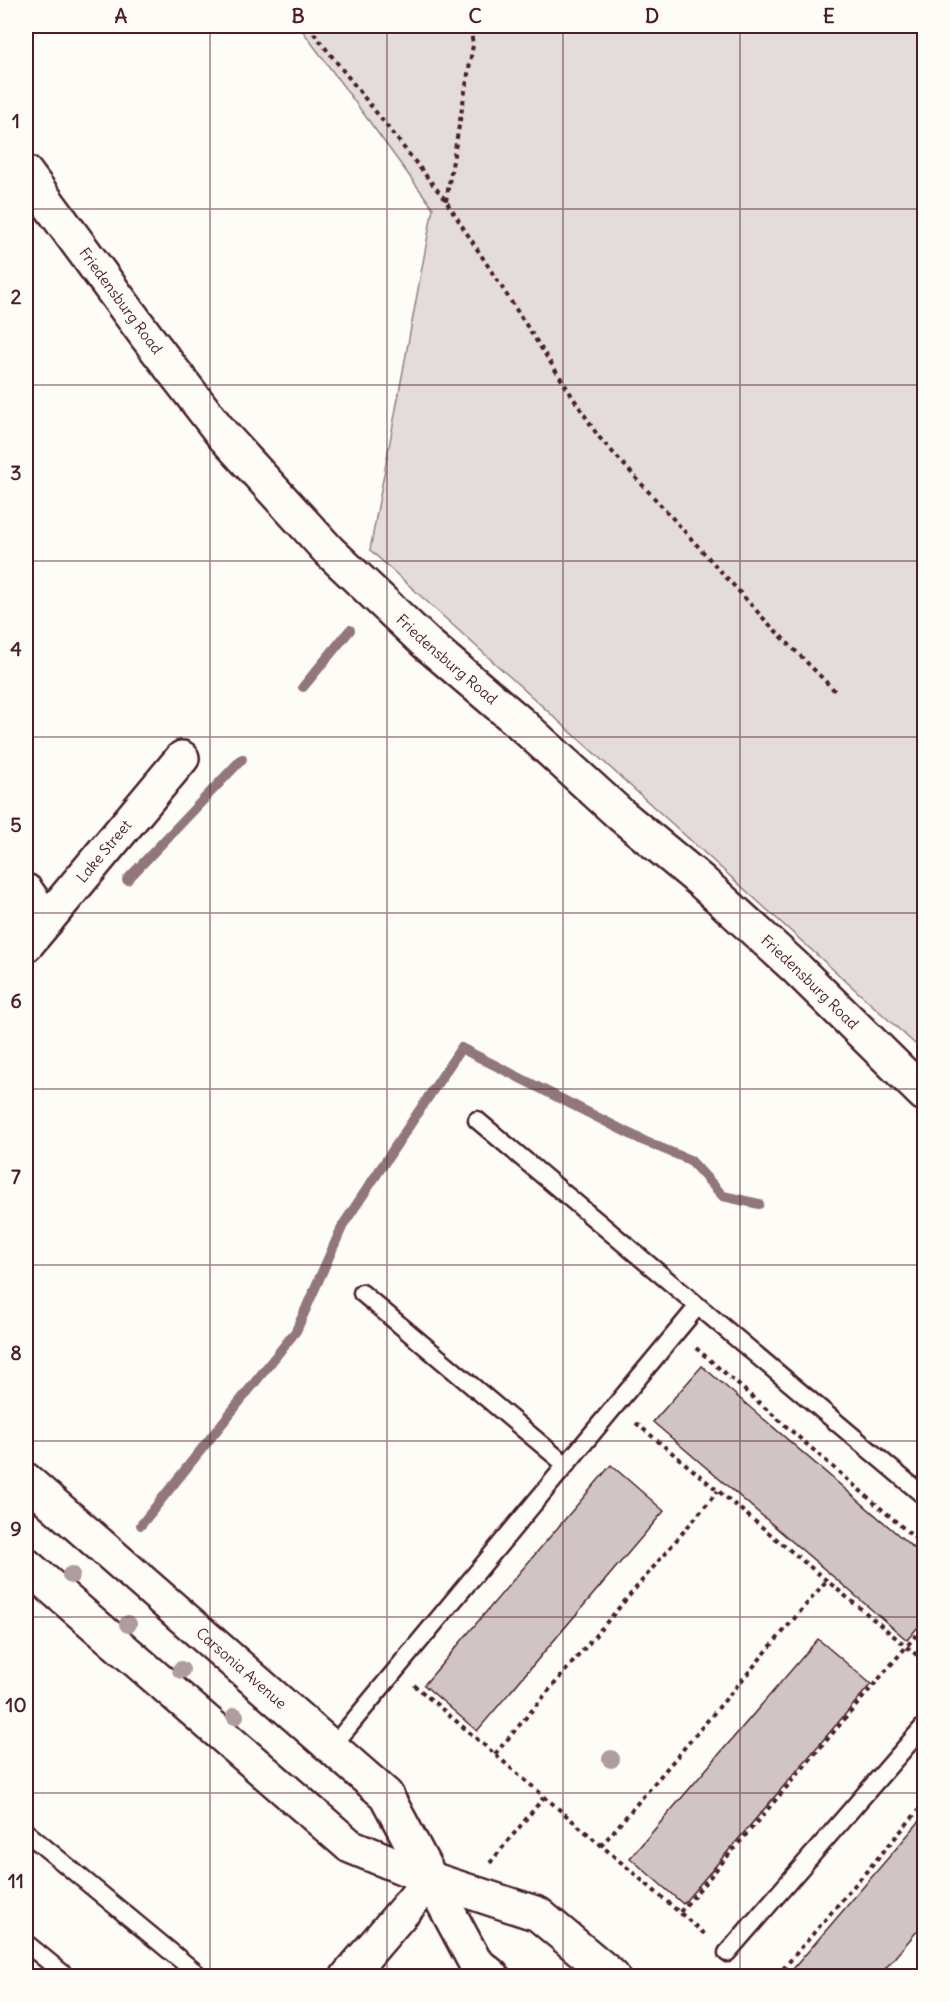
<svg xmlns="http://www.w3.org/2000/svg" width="950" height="2002" viewBox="0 0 950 2002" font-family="Delius,sans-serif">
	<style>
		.green { fill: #e3dcda; stroke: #967e82; stroke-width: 1.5 }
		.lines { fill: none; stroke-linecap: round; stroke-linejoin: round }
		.stream { stroke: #91777b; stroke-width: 10 }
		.building { fill: #d0c5c4; stroke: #4a1f2b; stroke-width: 1.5 }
		.lane-casing { stroke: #4a1f2b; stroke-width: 21 }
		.street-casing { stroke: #4a1f2b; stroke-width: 38 }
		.secondary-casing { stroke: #4a1f2b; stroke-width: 38 }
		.path { stroke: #4a1f2b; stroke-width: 4; stroke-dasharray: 4.5 4.5; stroke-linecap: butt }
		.lane { stroke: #fdfcf7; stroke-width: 16 }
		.street { stroke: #fdfcf7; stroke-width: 33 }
		.secondary { stroke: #fdfcf7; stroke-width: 33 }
		.tree { fill: #af9c9f }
		.grid { fill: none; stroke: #4a1f2b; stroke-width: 1.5; stroke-opacity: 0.55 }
		.labels { text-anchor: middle; stroke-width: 4.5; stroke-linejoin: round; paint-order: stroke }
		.street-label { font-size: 15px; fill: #4a1f2b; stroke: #fdfcf7 }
		.neatline { fill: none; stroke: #4a1f2b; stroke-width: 2 }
		.grid-label { font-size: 20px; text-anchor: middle; font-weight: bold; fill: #4a1f2b }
	</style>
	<rect width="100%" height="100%" fill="#fdfcf7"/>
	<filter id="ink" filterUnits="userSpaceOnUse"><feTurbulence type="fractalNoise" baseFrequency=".0167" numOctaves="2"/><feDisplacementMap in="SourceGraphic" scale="12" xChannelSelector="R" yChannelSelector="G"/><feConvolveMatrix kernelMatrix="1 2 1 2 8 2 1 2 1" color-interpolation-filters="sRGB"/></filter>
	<g filter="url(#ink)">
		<path class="green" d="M299 26H924V1052L370 550 433 208Z"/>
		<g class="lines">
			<g class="stream">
				<path d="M303 687 350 630"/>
				<path d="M127 880 242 759"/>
				<path d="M141 1525 296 1331 343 1225 461 1048 644 1141 690 1160 723 1196 759 1204"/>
			</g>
		</g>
		<g class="building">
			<path d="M702 1366 924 1557V1620L907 1640 653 1422Z"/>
			<path d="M611 1465 664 1511 477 1731 424 1685Z"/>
			<path d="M818 1639 871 1684 683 1904 630 1858Z"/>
			<path d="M924 1816V1923L879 1976H787Z"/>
		</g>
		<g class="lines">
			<defs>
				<g id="lane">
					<path d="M477 1120 924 1496"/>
					<path d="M362 1293 566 1465"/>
					<path d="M331 1748 698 1306"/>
					<path d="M26 1832 200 1976"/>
					<path d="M26 1943 66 1976"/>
					<path d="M727 1953 924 1726"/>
				</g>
				<g id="street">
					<path d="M26 891 47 920"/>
					<path id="s1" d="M26 945 182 758"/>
					<path d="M348 1976 431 1879"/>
				</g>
				<g id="secondary">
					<path id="s2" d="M26 173 147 337 222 434 329 551 426 643 519 722 621 815 701 881 795 967 924 1094"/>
					<path id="s3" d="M26 1480 386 1795 475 1962 492 1976"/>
					<path d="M26 1565 350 1846 431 1879 538 1914 612 1976"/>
				</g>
			</defs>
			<use href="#lane" class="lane-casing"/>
			<use href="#street" class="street-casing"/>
			<use href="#secondary" class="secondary-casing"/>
			<g class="path">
				<path d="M308 26 446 201 598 436 764 619 837 693"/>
				<path d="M446 201 473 45 470 26"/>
				<path d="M696 1348 924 1546"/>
				<path d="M636 1423 924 1661"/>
				<path d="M414 1685 707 1936"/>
				<path d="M495 1754 718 1491"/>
				<path d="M601 1846 827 1580"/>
				<path d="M490 1863 544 1797"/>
				<path d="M680 1912 924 1626"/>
				<path d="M747 1970 755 1976"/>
				<path d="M777 1976 924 1804"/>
				<path d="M916 1976 924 1967"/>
			</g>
			<use href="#lane" class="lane"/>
			<use href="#street" class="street"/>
			<use href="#secondary" class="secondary"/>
		</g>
		<g class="tree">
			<circle cx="71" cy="1575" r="9"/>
			<circle cx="128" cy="1624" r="9"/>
			<circle cx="181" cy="1670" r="9"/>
			<circle cx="235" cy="1716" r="9"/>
			<circle cx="611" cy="1759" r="9"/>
		</g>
	</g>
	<path class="grid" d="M210 26V1976M387 26V1976M563 26V1976M740 26V1976M26 209H924M26 385H924M26 561H924M26 737H924M26 913H924M26 1089H924M26 1265H924M26 1441H924M26 1617H924M26 1793H924"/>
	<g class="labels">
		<g class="street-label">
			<text dy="5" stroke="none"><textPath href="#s2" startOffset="159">Friedensburg Road</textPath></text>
			<text dy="5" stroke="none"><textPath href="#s2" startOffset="645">Friedensburg Road</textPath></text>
			<text dy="5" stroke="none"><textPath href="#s1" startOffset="122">Lake Street</textPath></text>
			<text dy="5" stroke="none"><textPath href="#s2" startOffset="1131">Friedensburg Road</textPath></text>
			<text dy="5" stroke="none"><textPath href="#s3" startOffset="286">Carsonia Avenue</textPath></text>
		</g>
	</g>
	<rect width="950" height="2002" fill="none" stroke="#fdfcf7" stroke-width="66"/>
	<rect x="33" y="33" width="884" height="1936" class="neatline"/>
	<g class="grid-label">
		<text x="121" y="23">A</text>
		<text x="298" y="23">B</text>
		<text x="475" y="23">C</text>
		<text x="652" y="23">D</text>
		<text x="829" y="23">E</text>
		<text x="16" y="128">1</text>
		<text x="16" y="304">2</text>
		<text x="16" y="480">3</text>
		<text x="16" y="656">4</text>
		<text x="16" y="832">5</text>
		<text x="16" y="1008">6</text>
		<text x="16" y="1184">7</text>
		<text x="16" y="1360">8</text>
		<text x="16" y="1536">9</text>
		<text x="16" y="1712">10</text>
		<text x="16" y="1888">11</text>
	</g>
</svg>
